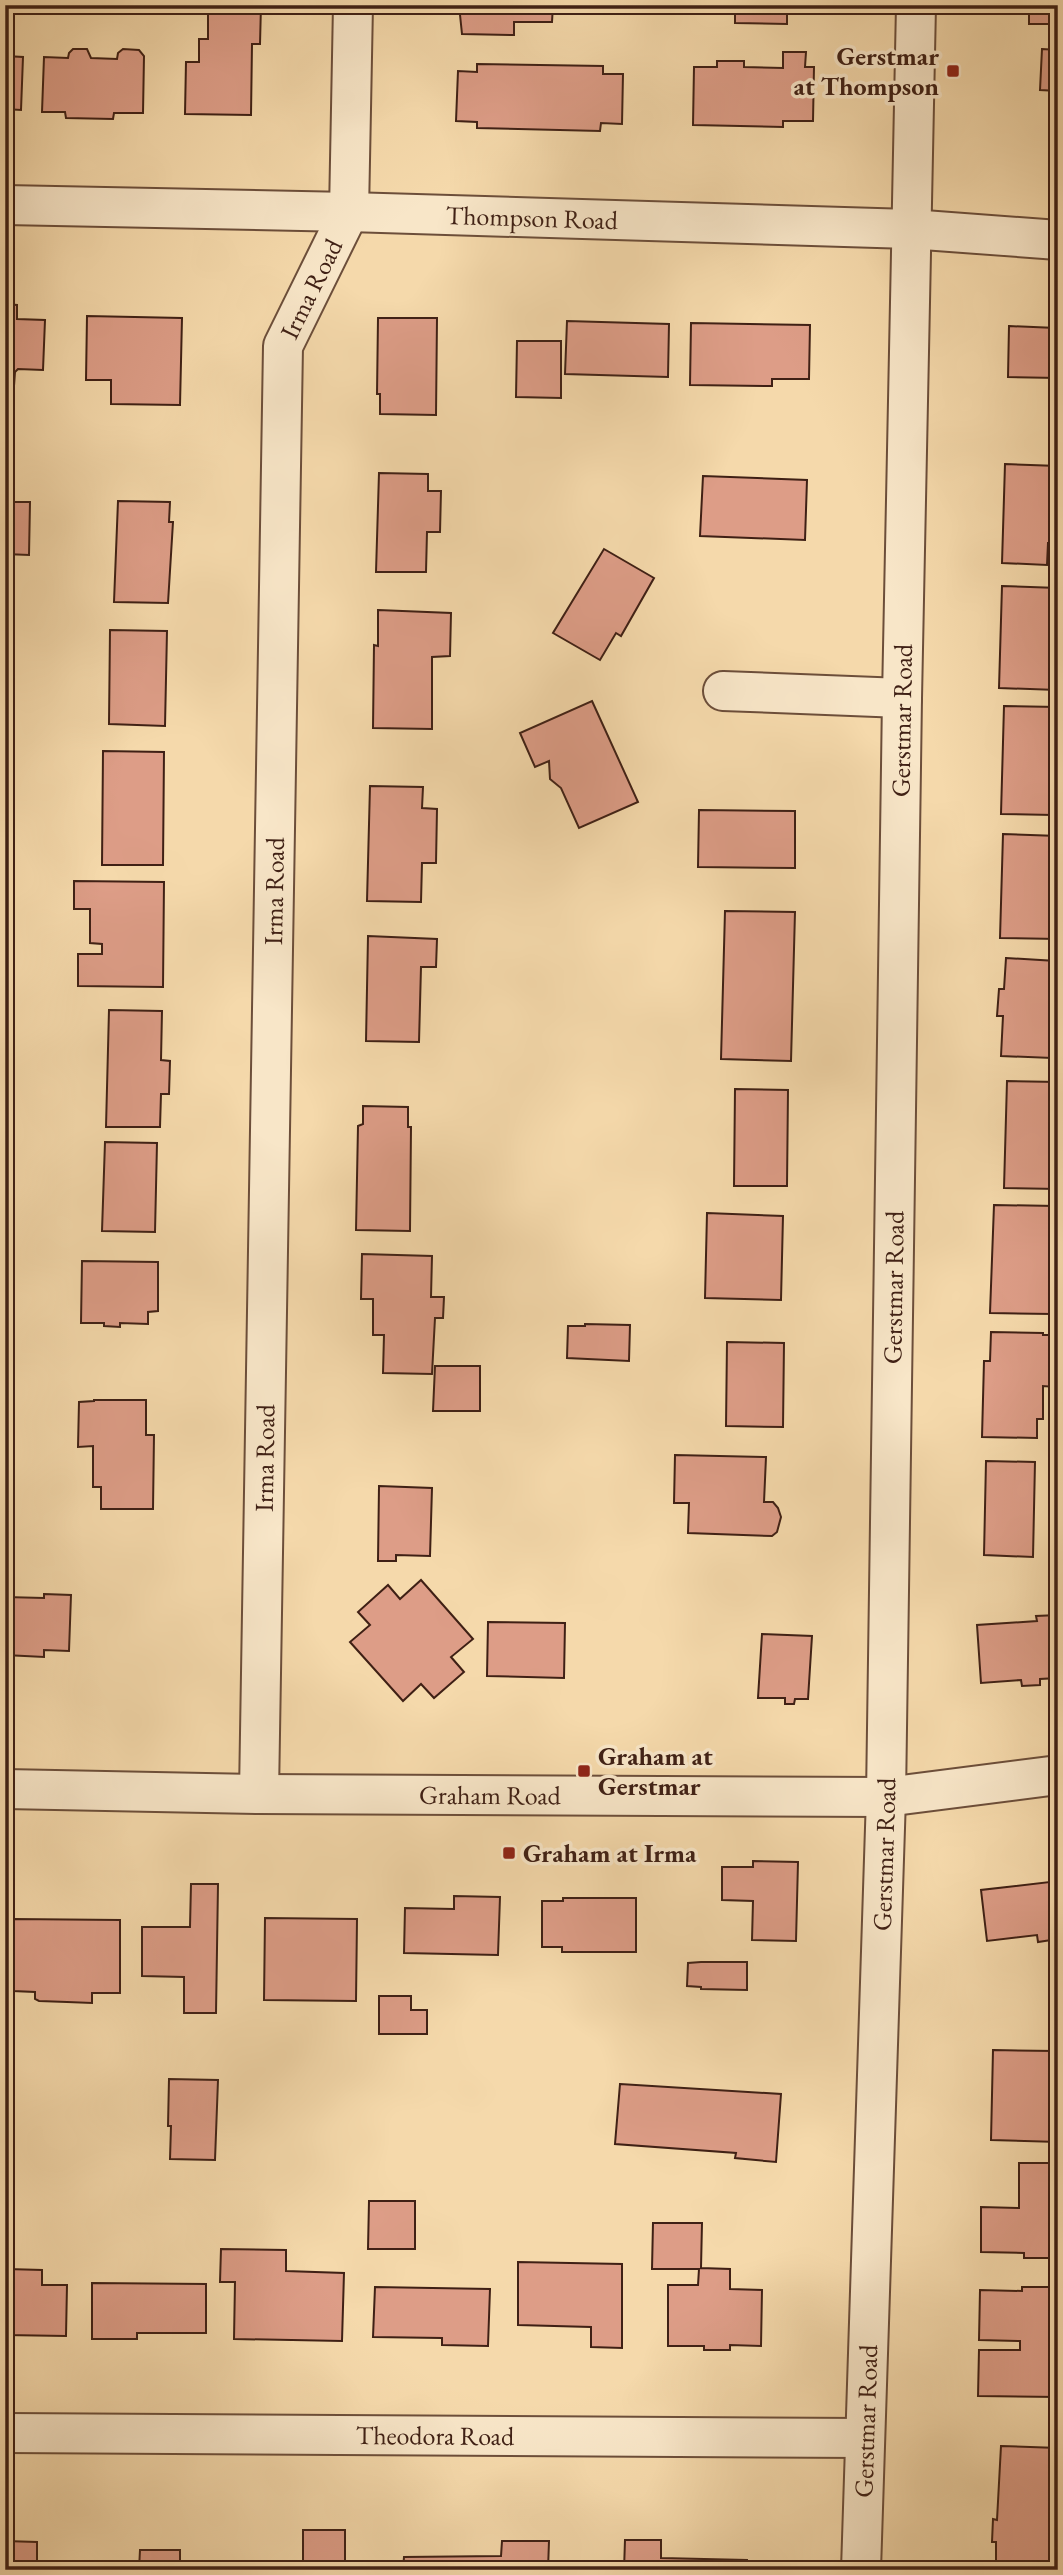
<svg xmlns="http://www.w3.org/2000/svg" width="1063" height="2575" viewBox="0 0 1063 2575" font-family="'EB Garamond',serif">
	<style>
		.building { fill: #dd9d87; stroke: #3f2015; stroke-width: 2 }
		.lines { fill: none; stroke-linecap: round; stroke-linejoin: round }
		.minor-casing { stroke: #6c4e3a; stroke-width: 42 }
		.minor { stroke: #f8e6c8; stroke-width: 38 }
		.poi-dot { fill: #8f2418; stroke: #f8e6c8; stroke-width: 2.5 }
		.labels { text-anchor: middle; stroke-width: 7; stroke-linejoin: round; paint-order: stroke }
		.poi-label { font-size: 26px; font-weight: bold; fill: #3f2015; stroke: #f8e6c8; text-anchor: start }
		.street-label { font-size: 26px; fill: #3f2015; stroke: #f8e6c8 }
	</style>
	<rect width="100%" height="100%" fill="#f5d9ab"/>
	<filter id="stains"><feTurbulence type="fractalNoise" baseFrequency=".00286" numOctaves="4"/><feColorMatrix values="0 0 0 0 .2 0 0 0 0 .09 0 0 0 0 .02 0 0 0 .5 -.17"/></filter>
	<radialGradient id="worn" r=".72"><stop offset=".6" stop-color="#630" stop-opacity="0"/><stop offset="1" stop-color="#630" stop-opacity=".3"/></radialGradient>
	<g class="building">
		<path d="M208 5H261L260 44H252L251 115 185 114 186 62H199V39H208Z"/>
		<path d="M459 5H553L552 22H514V35L462 34Z"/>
		<path d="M735 5H787V24L735 23Z"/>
		<rect x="1029" y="5" width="29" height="19"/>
		<path d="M73 49H87L91 58 117 59 118 53 123 49 139 50 144 56 143 113H114L113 119 66 118 65 112H42L44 57 68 58 69 53Z"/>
		<path d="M1042 49 1058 50V91L1040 90Z"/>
		<path d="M783 52H806L805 67H814L813 121H783V127L693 125 694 67H717V61H744V67L783 68Z"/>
		<path d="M5 56 23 57 21 110 5 109Z"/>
		<path d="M477 64 603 66V74H623L622 124 601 123 600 131 477 128V122L456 121 458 71 477 72Z"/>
		<path d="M5 304 17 305V319L45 320 43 370 18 369 15 372 14 386H5Z"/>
		<path d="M87 316 182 318 180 405 111 404V380H86Z"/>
		<path d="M378 318H437L436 415 380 414V394H377Z"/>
		<path d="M567 321 669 324 668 377 565 374Z"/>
		<path d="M691 323 810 325 809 379H772V386L690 385Z"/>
		<path d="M1009 326 1056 328 1058 378 1008 377Z"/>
		<path d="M517 341H561V398L516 397Z"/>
		<path d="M1005 464 1058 466V543H1048L1047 565 1002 563Z"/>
		<path d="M379 473 428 474V491H441L440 532H427L426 572H376Z"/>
		<path d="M703 476 807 480 805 540 700 536Z"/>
		<path d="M118 501 170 502 169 522H173L168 603 114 602Z"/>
		<path d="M5 502H30L29 555 5 554Z"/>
		<path d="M604 549 654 578 621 636 616 633 600 660 553 633Z"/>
		<path d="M1002 586 1058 588 1057 690 999 688Z"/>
		<path d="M378 610 451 613 450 656 432 657V729L373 728 374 645 378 646Z"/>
		<path d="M110 630 167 631 165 726 109 724Z"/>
		<path d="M592 701 638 802 579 828 561 788 550 779 549 761 535 767 520 733Z"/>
		<path d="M1004 706 1057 707 1058 781H1054L1053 815 1001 814Z"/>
		<path d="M103 751 164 752 163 865H102Z"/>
		<path d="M370 786 423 787 422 808 437 809 436 863H422L421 902 367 901Z"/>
		<path d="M699 810 795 811V868L698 867Z"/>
		<path d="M1003 834 1058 836V939L1000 938Z"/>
		<path d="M74 881 164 882 163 987 78 986V954H102V944L90 943V909H74Z"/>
		<path d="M725 911 795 912 791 1061 721 1059Z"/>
		<path d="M368 936 437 939 436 967H421L419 1042 366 1041Z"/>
		<path d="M1006 958 1056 961 1055 982 1058 983V1014H1054L1052 1058 1001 1056 1003 1016H997L999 989H1004Z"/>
		<path d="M109 1010 162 1011 161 1060 170 1061 169 1094H161L160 1127H106Z"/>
		<path d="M1007 1081 1058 1082V1189L1004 1188Z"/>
		<path d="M735 1089 788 1090 787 1186H734Z"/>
		<path d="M363 1106 408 1107V1127H411L410 1231 356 1230 358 1126 363 1124Z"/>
		<path d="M105 1142 157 1143 155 1232 102 1231Z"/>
		<path d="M994 1205 1055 1206 1052 1314 990 1313Z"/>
		<path d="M707 1213 783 1216 781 1300 705 1298Z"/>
		<path d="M362 1254 432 1256 431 1297H444L443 1318H435L432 1374 383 1373 384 1335H373V1299H361Z"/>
		<path d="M82 1261 158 1262V1311L148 1312V1324L120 1323V1327L104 1326V1323H81Z"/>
		<path d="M585 1324 630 1325 629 1361 567 1358 568 1326H585Z"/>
		<path d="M991 1332 1043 1333V1335H1055V1387L1043 1386V1419H1037V1438L982 1437 984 1361H990Z"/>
		<path d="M727 1342 784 1343 783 1427 726 1426Z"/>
		<path d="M435 1366H480V1411H433Z"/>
		<path d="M94 1400H146V1435H154L153 1509H101V1487H93V1446L78 1447 79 1402 94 1401Z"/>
		<path d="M675 1455 766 1457 764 1502H773L778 1508 781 1517 777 1532 772 1536 688 1533 689 1503H674Z"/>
		<path d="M986 1461 1035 1462 1033 1557 984 1555Z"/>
		<path d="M379 1486 432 1488 430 1556 396 1555V1561H378Z"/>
		<path d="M421 1580 473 1639 451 1657 464 1672 434 1698 421 1684 403 1701 350 1642 370 1625 358 1612 388 1585 400 1599Z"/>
		<path d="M44 1594 71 1595 69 1651 44 1650V1657L5 1655V1597L44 1598Z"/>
		<path d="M1058 1615V1678L1040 1679V1685L1022 1686 1021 1680 981 1683 977 1625 1037 1621 1036 1616Z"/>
		<path d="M488 1622 565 1623 564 1678 487 1676Z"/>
		<path d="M762 1634 812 1636 808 1699H795L794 1704H785V1698H758Z"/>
		<path d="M753 1861 798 1862 796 1941 752 1940 753 1901 722 1900V1867H753Z"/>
		<path d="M1058 1881V1939L1038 1942 1037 1935 987 1941 981 1890Z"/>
		<path d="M191 1884H218L216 2013H184V1977L142 1976V1927H190Z"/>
		<path d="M454 1896 500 1897 498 1955 404 1953 405 1908 454 1909Z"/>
		<path d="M563 1898H636V1952H562V1947H542V1901H563Z"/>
		<path d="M265 1918 357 1919 356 2001 264 2000Z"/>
		<path d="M13 1919 120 1920V1993H92V2003L67 2002 39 2001 35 1999V1992L13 1991Z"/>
		<path d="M701 1962H747V1990L701 1989V1987L687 1986 688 1963Z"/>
		<path d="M379 1996H411V2010H427V2034H379Z"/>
		<path d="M993 2050 1054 2051 1053 2106H1058V2142L991 2140Z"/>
		<path d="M169 2079 218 2080 215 2160 170 2159 171 2126H168Z"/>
		<path d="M620 2084 781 2094 776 2162 735 2158 736 2153 615 2144Z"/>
		<path d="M1019 2163H1058V2258H1024V2253L981 2252V2207L1019 2208Z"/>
		<path d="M369 2201H415V2249H368Z"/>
		<path d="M653 2223H702L701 2268 730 2269V2289L762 2290 761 2346 730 2345V2350H704V2346H668V2285H698L699 2269H652Z"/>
		<path d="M221 2249 286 2250V2271L344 2273 342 2341 234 2339 235 2282H220Z"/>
		<path d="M518 2262 622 2264V2348L591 2347V2327L518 2325Z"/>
		<path d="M7 2269 42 2270V2285H67L66 2336 5 2335Z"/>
		<path d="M92 2283 206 2284V2333H137V2339H92Z"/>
		<path d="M375 2287 490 2289 488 2346 442 2345V2338L373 2337Z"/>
		<path d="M1022 2287H1058V2397L978 2396 979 2350H1020V2341L979 2340 980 2290 1022 2291Z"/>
		<path d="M1001 2446 1058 2448V2562L996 2561V2542H992L993 2519 997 2520Z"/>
		<path d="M303 2530H345V2570H244V2565L268 2564V2561H303Z"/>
		<path d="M625 2540H661V2558L747 2560V2570H624Z"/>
		<path d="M5 2541 37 2542V2570H5Z"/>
		<path d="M502 2541H549L548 2570H403L404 2557 501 2556Z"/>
		<path d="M140 2550H180V2570H139Z"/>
	</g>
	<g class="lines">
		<defs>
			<g id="minor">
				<path id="s1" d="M5 205 349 212 910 229 1058 240"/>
				<path d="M723 691 902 698"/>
				<path id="s2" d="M5 1789 259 1794 886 1797 1058 1775"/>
				<path id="s3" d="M259 1794 283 346 349 212 353 5"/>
				<path id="s4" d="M5 2433 864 2438"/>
				<path id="s5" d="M861 2570 886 1797 902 698 916 5"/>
			</g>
		</defs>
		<use href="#minor" class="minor-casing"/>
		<use href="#minor" class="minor"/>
	</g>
	<g class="poi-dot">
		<rect x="946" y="64" width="14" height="14" rx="3.5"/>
		<rect x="577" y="1764" width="14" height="14" rx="3.5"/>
		<rect x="502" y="1846" width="14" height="14" rx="3.5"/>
	</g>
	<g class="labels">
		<g class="poi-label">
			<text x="939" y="65" text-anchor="end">Gerstmar<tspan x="939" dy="30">at Thompson</tspan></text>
			<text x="598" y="1765">Graham at<tspan x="598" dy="30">Gerstmar</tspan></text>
			<text x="523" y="1862">Graham at Irma</text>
		</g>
		<g class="street-label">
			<text dy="9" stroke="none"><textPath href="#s1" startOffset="527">Thompson Road</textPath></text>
			<text dy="9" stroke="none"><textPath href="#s3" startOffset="1512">Irma Road</textPath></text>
			<text dy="9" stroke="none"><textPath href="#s5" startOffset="1850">Gerstmar Road</textPath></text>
			<text dy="9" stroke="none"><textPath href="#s3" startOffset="903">Irma Road</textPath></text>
			<text dy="9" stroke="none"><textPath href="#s5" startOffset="1283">Gerstmar Road</textPath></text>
			<text dy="9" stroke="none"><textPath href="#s3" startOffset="336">Irma Road</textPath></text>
			<text dy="9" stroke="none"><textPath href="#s2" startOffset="485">Graham Road</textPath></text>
			<text dy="9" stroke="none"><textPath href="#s5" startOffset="716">Gerstmar Road</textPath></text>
			<text dy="9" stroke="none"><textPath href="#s5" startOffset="149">Gerstmar Road</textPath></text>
			<text dy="9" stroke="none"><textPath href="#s4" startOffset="430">Theodora Road</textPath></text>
		</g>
	</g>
	<rect width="1063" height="2575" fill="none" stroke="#f5d9ab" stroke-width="28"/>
	<rect x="7" y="7" width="1049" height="2561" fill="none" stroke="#3f2015" stroke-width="3.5"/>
	<rect x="14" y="14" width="1035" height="2547" fill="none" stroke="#3f2015" stroke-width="2"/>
	<rect width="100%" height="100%" filter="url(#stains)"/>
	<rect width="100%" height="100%" fill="url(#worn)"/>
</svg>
